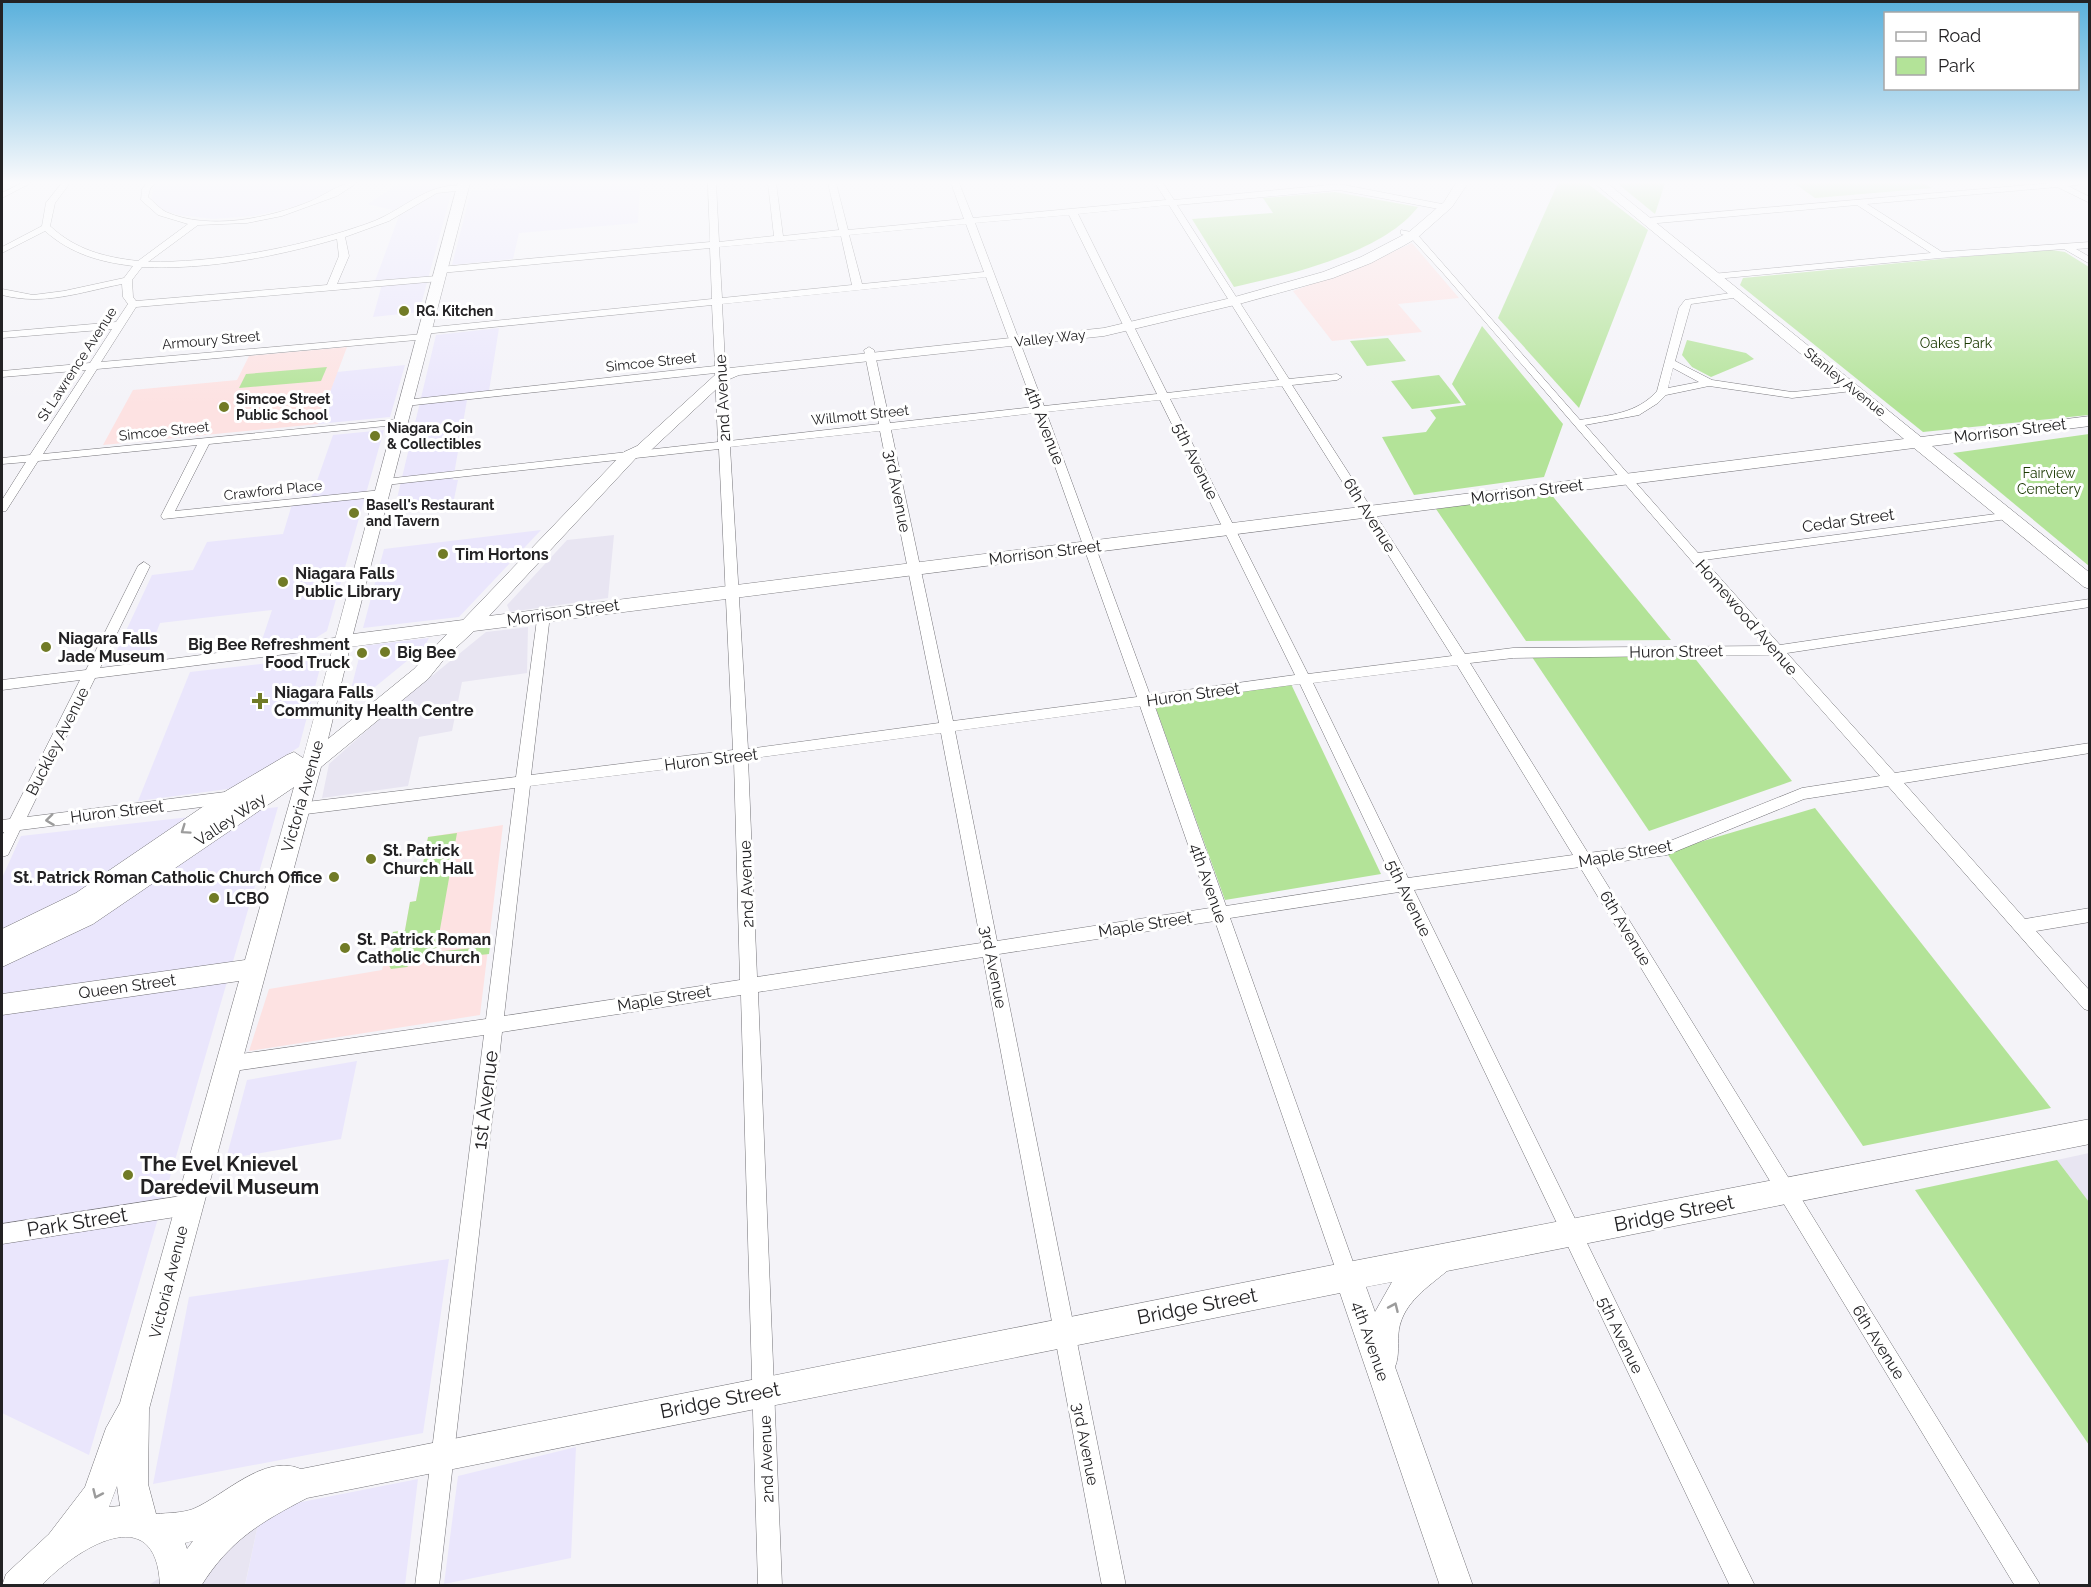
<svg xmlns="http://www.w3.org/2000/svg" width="2091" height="1587" viewBox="0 0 2091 1587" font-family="Raleway,sans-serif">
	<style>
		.commercial { fill: #eae6fc }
		.built { fill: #e8e5f2 }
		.education { fill: #fde2e2 }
		.green { fill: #b3e398 }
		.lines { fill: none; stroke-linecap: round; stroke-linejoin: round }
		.street-casing { stroke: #757479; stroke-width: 1 }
		.secondary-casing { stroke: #757479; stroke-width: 1 }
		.street { fill: #fff; fill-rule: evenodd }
		.secondary { fill: #fff; fill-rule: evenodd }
		.oneway { stroke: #9c9c9c }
		.poi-dot { fill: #717b26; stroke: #fff; stroke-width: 2 }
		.labels { text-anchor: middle; stroke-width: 6; stroke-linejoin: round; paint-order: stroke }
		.far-poi-label { font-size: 14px; font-weight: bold; fill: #232224; stroke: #fff; text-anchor: start }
		.far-street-label { font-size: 14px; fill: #232224; stroke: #fff }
		.far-park-label { font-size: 14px; fill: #1b3902; stroke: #fff }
		.street-label { font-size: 16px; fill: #232224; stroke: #fff }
		.poi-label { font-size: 16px; font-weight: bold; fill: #232224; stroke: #fff; text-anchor: start }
		.near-street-label { font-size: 20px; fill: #232224; stroke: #fff }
		.near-poi-label { font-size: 20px; font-weight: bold; fill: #232224; stroke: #fff; text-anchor: start }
	</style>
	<rect width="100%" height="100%" fill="#f4f3f8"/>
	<g class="commercial">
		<path d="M155 183H347L338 189 294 207 253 216 213 219 179 215 162 210 151 198Z"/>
		<path d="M399 183H454L419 312 373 317 383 281H375L399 216 392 210 368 204Z"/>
		<path d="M570 183H640L638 223 519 233 513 259 452 265 471 191Z"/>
		<path d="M499 328 488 397 467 400 453 480H458L453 504 394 511 436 335Z"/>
		<path d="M405 365 390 417 318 424 337 372Z"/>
		<path d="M384 430 327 631 309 642 259 649 272 610 160 623 146 659 111 663 152 575 193 570 207 542 283 534 293 501 311 498 333 435Z"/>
		<path d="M541 530 459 617 363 628 384 549Z"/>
		<path d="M429 638 424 647 359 700 348 701 362 646Z"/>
		<path d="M323 657 299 747 235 788 138 801 190 672Z"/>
		<path d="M278 807 89 1455 2 1413V878L21 836Z"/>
		<path d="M357 1061 341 1139 226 1159 247 1080Z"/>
		<path d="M449 1259 423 1433 153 1484 189 1297Z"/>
		<path d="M576 1447 571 1558 444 1584 458 1476Z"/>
		<path d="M418 1479 405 1585 245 1586 261 1510Z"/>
	</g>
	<g class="built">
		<path d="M614 535 608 598 510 612 507 605 567 540Z"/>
		<path d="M528 627 527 673 462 682 452 731 419 737 408 786 322 798 329 764 384 715 486 632Z"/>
		<path d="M2089 1153V1202L2057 1160Z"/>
		<path d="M261 1510 245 1585H149Z"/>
	</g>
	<g class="education">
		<path d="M1412 243 1459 298 1398 304 1422 332 1332 341 1293 291 1371 262Z"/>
		<path d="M347 347 318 424 103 445 133 390 237 380 249 356Z"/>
		<path d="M503 825 480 1015 249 1051 269 989 382 970 385 958 397 945 396 940 391 938 393 932 405 930 410 902 416 901 428 837Z"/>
	</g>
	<g class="green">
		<path d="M1558 183H1587L1648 230 1579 408 1498 318Z"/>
		<path d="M1617 183H1665L1655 214Z"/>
		<path d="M1794 183H1922L1932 188 1815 198Z"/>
		<path d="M1335 192 1418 207C1383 253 1288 275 1234 287L1192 219 1273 213 1263 198Z"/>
		<path d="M2045 249 2065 252 2089 267V415L1923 432 1740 285 1743 278Z"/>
		<path d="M1482 326 1563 424 1544 477 1414 495 1382 437 1426 432 1436 418 1430 410 1466 405 1452 384Z"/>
		<path d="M1388 338 1406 361 1367 366 1350 341Z"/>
		<path d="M1687 340 1746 353 1754 359 1711 377 1692 367 1682 355Z"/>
		<path d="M327 367 321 381 239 388 246 374Z"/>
		<path d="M1439 375 1461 403 1412 409 1391 381Z"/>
		<path d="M2089 434V566L1953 453Z"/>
		<path d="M1550 493 1671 640 1526 641 1436 509Z"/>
		<path d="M1693 656 1792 781 1649 831 1532 657Z"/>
		<path d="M1291 684 1381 874 1225 900 1154 703Z"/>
		<path d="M1815 808 2051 1108 1863 1146 1666 852Z"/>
		<path d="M457 833 436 952 490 946 489 954 471 956 468 953 415 961 407 967 391 969 385 958 397 945 396 940 391 938 393 932 405 930 410 902 416 901 428 837Z"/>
		<path d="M2057 1160 2089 1202V1445L1915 1190Z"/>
	</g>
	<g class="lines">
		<defs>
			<g id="street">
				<path d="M22 183H31L2 198V193Z"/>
				<path d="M62 183H70L55 203 50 226C76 250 104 257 138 261L188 224 158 215 141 200 142 189 147 183H155L150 189 148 197C154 202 160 209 166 212 209 231 270 218 311 201 325 195 343 181 357 183L337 196 282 216 247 223 198 225 148 262C215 262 279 251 342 232 357 227 372 223 385 216 412 202 433 182 465 186V190L437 193 389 221 345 237 349 256 337 284 437 276 442 279 440 281 136 307 101 362 423 334 427 335V339L97 369 43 454 401 419 406 422 405 424 209 444 175 511 382 490 386 492V496L163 519 161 516 197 445 38 461 6 511H2V500L26 462 2 464V458L30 455 86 370 2 377V371L90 363 112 329 2 338V332L116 322 128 304 123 297 122 284C81 292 44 306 2 295V289L33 295 64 291 124 278 133 266C100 262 71 254 45 231L2 253V247L42 226 46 203ZM337 239 339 256 327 285 136 301 133 297 132 280 142 267C208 270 274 257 337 239Z"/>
				<path d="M708 183H716L719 242 774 236 768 183H776L783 236 839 230 828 183H836L848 230 964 219 951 183H959L973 218 1166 200 1155 183H1163L1174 200 1339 184 1447 205V209L1444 210 1339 190 1177 205 1289 379 1337 374 1342 377 1337 380 1292 385 1465 654 1513 648 1765 646 1443 273 1410 237 1401 234V230L1416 233 1580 420C1609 415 1637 414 1657 391L1679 308 1685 300 1737 292 1742 295 1740 297 1691 304 1675 361 1712 380 1792 392 1856 386 1857 388 1852 391 1792 398 1709 386 1666 395 1658 403 1639 415 1585 425 1698 553 2011 512 2013 515 2007 519 1704 560 1780 645 2090 599V607L1787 653 1895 773 2090 743V753L1904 783 2025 919 2090 908V922L2036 931 2090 991V1011L2084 1009 1888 786 1804 799 1667 855 1595 865 2041 1586H2015L1580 867 1414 890 1755 1586H1730L1399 892 1230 918 1358 1276 1355 1283 1348 1286 1341 1283 1338 1276 1215 921 999 954 1126 1586H1102L983 957 758 992 782 1586H758L741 995 502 1032 439 1586H415L484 1035 227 1072 221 1070 218 1064 221 1058 227 1056 486 1019 515 788 298 815 293 813 290 809 293 805 298 803 516 777 538 612H548L550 615 531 775 733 750 719 449 385 485 379 482 385 479 718 442 715 373 405 406 400 403 405 400 715 366 712 305 424 334 419 331 424 328 712 299 710 248 440 273 435 270 440 267 710 242ZM1169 205 1279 380 1167 393 1078 214ZM1069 215 1157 394 1044 406 975 223ZM966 224 984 272 862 284 849 235ZM841 236 852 285 722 298 719 247ZM986 277 1034 407 890 423 874 350 869 347 864 350 879 424 729 441 722 304ZM1673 368 1699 382 1668 388ZM1282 386 1452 656 1308 674 1170 399ZM1160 400 1295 675 1150 695 1046 412ZM1036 413 1137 697 953 721 891 430ZM880 431 939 723 748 749 730 447ZM1773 655 1880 776 1802 788 1665 843 1588 853 1470 663 1513 658ZM1457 665 1573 855 1408 878 1313 683ZM1300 684 1393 880 1226 906 1154 704ZM1140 706 1210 908 997 941 955 731ZM941 733 981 943 757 977 748 759ZM734 761 740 980 504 1016 530 786Z"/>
				<path d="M2052 183H2079L2078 185 2068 186 2090 197V203L2057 187 1867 204 1942 252 2090 242V248L2076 249 2090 257V264L2064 249 1940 258 1715 279 1710 276 1712 274 1931 253 1857 205 1647 224 1643 221 1647 218Z"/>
				<path d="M144 562 150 566 100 668 342 637 349 642 342 647 95 678 27 817 233 791 238 793 241 797 238 801 233 803 20 830 8 855 2 857V836L4 832H2V820L10 819 80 680 2 690V680L86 670 138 566Z"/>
				<path d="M188 1195 195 1198 198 1205 195 1212 188 1215 2 1244V1224Z"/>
			</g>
			<path id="secondary" d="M458 183H470L353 634 463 620 624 452 637 446 715 375 730 368 1104 328 1231 298 1323 272 1361 257 1409 232 1444 202 1456 183H1468L1452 207 1417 238 1403 246 1371 263 1333 278 1239 304 1104 336 739 375 725 381 649 452 636 458 489 616 1904 439 1594 183H1607L1921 437 2090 416V426L1932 446 2090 573V589L2084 587 1914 448 474 631 445 658 428 679 321 767 149 1409 148 1484 156 1514C168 1513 182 1513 193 1509 224 1496 264 1453 301 1469L1348 1262 2090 1119V1144L1447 1271C1428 1287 1404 1302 1399 1329 1397 1342 1400 1355 1395 1367L1473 1586H1440L1340 1293 307 1498C261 1522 230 1540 201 1586H160C157 1497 75 1549 41 1586H2L6 1574 49 1534 85 1487 106 1428 120 1403 239 981 2 1015V994L245 960 294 787 93 924 2 967V929L76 893 226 791 287 755 294 752 303 758ZM447 634 414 669 328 739 350 647ZM1392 1282 1375 1312 1366 1287ZM117 1486 120 1506 109 1507ZM193 1541 187 1549 185 1543Z"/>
		</defs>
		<use href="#street" class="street-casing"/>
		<use href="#secondary" class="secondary-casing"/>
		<use href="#street" class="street"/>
		<use href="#secondary" class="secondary"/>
	</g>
	<defs><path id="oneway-chevron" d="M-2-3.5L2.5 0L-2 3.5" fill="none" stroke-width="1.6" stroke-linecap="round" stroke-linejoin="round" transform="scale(1.5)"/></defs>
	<g class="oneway">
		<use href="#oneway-chevron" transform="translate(50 820) rotate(173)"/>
		<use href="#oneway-chevron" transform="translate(185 830) rotate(145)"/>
		<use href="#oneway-chevron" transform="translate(1394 1307) rotate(-66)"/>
		<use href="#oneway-chevron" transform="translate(97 1494) rotate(114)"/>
	</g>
	<linearGradient id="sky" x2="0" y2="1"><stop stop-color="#59b0dc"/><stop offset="0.45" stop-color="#fafafc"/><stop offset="1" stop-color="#fafafc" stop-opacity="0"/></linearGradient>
	<rect width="2091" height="405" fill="url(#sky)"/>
	<g class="poi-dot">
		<circle cx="404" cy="311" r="6"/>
		<circle cx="224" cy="407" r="6"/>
		<circle cx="375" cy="436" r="6"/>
		<circle cx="354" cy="513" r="6"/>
		<circle cx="443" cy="554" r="6"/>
		<circle cx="283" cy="582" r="6"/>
		<circle cx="46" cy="647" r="6"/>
		<circle cx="385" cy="652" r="6"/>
		<circle cx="362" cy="653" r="6"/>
		<path d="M257 692h6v6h6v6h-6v6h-6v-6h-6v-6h6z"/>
		<circle cx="371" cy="859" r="6"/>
		<circle cx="334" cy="877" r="6"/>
		<circle cx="214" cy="898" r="6"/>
		<circle cx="345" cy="948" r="6"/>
		<circle cx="128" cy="1175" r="6"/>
	</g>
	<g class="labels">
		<g class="far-poi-label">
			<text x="416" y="316">RG. Kitchen</text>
			<text x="236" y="404">Simcoe Street<tspan x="236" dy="16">Public School</tspan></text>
			<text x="387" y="433">Niagara Coin<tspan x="387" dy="16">&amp; Collectibles</tspan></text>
			<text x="366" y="510">Basell's Restaurant<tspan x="366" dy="16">and Tavern</tspan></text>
		</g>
		<g class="far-street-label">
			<text transform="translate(1050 338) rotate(-6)" y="5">Valley Way</text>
			<text transform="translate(211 340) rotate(-5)" y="5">Armoury Street</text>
			<text transform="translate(651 362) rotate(-6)" y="5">Simcoe Street</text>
			<text transform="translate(77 364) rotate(-57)" y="5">St Lawrence Avenue</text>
			<text transform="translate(1845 382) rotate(39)" y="5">Stanley Avenue</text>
			<text transform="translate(860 415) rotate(-6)" y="5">Willmott Street</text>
			<text transform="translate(164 431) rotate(-6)" y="5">Simcoe Street</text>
			<text transform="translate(273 490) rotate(-6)" y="5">Crawford Place</text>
		</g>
		<g class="far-park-label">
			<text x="1956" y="348">Oakes Park</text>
			<text x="2049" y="478">Fairview<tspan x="2049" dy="16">Cemetery</tspan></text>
		</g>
		<g class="street-label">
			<text transform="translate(722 398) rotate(-93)" y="6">2nd Avenue</text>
			<text transform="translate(1045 425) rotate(69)" y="6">4th Avenue</text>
			<text transform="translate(2010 430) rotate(-7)" y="6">Morrison Street</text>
			<text transform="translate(1196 461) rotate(64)" y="6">5th Avenue</text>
			<text transform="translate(898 491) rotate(79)" y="6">3rd Avenue</text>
			<text transform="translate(1527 491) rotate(-7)" y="6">Morrison Street</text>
			<text transform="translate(1370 515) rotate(58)" y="6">6th Avenue</text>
			<text transform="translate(1848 520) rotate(-8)" y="6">Cedar Street</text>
			<text transform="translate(1045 552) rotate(-7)" y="6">Morrison Street</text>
			<text transform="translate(563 612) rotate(-8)" y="6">Morrison Street</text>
			<text transform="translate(1747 617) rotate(49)" y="6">Homewood Avenue</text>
			<text transform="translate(1676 651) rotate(-1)" y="6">Huron Street</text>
			<text transform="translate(1193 694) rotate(-8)" y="6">Huron Street</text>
			<text transform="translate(57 741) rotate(-63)" y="6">Buckley Avenue</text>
			<text transform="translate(711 759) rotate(-7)" y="6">Huron Street</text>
			<text transform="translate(302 796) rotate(-74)" y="6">Victoria Avenue</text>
			<text transform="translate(117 811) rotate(-7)" y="6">Huron Street</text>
			<text transform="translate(230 819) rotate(-34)" y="6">Valley Way</text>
			<text transform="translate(1625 853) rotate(-10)" y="6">Maple Street</text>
			<text transform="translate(1209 883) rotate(71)" y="6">4th Avenue</text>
			<text transform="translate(746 884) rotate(-92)" y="6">2nd Avenue</text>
			<text transform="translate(1409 898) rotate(64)" y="6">5th Avenue</text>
			<text transform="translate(1145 924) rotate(-9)" y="6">Maple Street</text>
			<text transform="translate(1626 928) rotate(59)" y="6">6th Avenue</text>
			<text transform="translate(994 967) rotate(79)" y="6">3rd Avenue</text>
			<text transform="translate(127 986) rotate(-8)" y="6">Queen Street</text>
			<text transform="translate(664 998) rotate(-9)" y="6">Maple Street</text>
			<text transform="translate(168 1282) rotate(-76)" y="6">Victoria Avenue</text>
			<text transform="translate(1621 1335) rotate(64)" y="6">5th Avenue</text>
			<text transform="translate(1371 1341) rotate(71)" y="6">4th Avenue</text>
			<text transform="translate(1879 1342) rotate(58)" y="6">6th Avenue</text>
			<text transform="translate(1086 1444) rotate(79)" y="6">3rd Avenue</text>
			<text transform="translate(766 1459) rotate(-92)" y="6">2nd Avenue</text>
		</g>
		<g class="poi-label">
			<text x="455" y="560">Tim Hortons</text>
			<text x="295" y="579">Niagara Falls<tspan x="295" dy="18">Public Library</tspan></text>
			<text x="58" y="644">Niagara Falls<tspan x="58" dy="18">Jade Museum</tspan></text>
			<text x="350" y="650" text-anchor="end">Big Bee Refreshment<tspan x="350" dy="18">Food Truck</tspan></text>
			<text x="397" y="658">Big Bee</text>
			<text x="274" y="698">Niagara Falls<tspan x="274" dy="18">Community Health Centre</tspan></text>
			<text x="383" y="856">St. Patrick<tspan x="383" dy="18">Church Hall</tspan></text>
			<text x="322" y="883" text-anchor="end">St. Patrick Roman Catholic Church Office</text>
			<text x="226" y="904">LCBO</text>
			<text x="357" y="945">St. Patrick Roman<tspan x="357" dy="18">Catholic Church</tspan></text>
		</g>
		<g class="near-street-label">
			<text transform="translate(485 1100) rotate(-83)" y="7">1st Avenue</text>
			<text transform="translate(1674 1213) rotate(-11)" y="7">Bridge Street</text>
			<text transform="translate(77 1222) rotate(-9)" y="7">Park Street</text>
			<text transform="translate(1197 1306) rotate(-11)" y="7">Bridge Street</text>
			<text transform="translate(720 1400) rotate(-11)" y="7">Bridge Street</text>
		</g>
		<g class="near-poi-label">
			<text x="140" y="1171">The Evel Knievel<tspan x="140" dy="23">Daredevil Museum</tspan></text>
		</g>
	</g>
	<rect width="2091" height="1587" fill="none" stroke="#232224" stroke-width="6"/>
	<rect x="1884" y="12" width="195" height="78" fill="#ffffff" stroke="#a7a7a7" stroke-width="1.5"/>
	<rect x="1896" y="32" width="30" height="9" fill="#ffffff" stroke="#a7a7a7" stroke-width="1.5"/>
	<text x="1938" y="42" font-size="18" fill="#232224">Road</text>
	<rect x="1896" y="57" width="30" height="18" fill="#b3e398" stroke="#a7a7a7" stroke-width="1.5"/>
	<text x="1938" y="72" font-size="18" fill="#232224">Park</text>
</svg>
